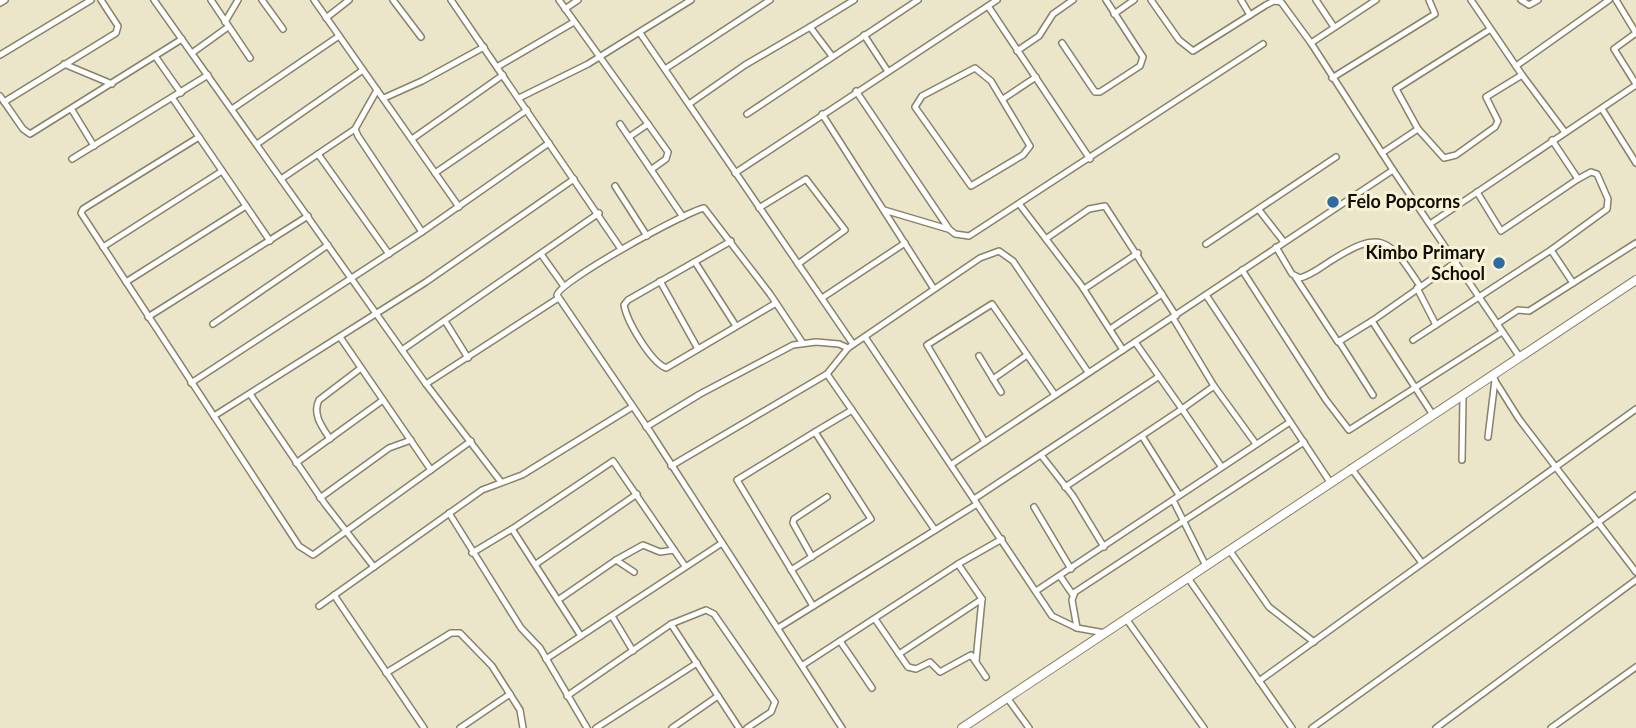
<svg xmlns="http://www.w3.org/2000/svg" width="1636" height="728" viewBox="0 0 1636 728" font-family="Lato,sans-serif">
	<style>
		.lines { fill: none; stroke-linecap: round; stroke-linejoin: round }
		.street-casing { stroke: #878268; stroke-width: 8 }
		.secondary-casing { stroke: #878268; stroke-width: 10 }
		.street { stroke: #fff; stroke-width: 5 }
		.secondary { stroke: #fff; stroke-width: 8 }
		.poi-dot { fill: #2f6ba3; stroke: #f8f3d6; stroke-width: 2.5 }
		.labels { text-anchor: middle; stroke-width: 6; stroke-linejoin: round; paint-order: stroke }
		.poi-label { font-size: 18px; font-weight: bold; fill: #0f0d04; stroke: #f8f3d6; text-anchor: start }
	</style>
	<rect width="100%" height="100%" fill="#ebe6c9"/>
	<g class="lines">
		<defs>
			<g id="street">
				<path d="M154 0 426 384 501 482"/>
				<path d="M211 0 250 58"/>
				<path d="M262 0 283 29"/>
				<path d="M314 0 459 207"/>
				<path d="M393 0 421 37"/>
				<path d="M451 0 621 249"/>
				<path d="M559 0 668 152 666 159 652 169"/>
				<path d="M1151 0 1179 40 1193 51 1266 5 1274 1 1281 2 1311 43 1393 170 1519 356"/>
				<path d="M1241 0 1250 15"/>
				<path d="M1316 0 1334 27"/>
				<path d="M1471 0 1522 75 1486 97 1498 121 1495 127 1456 155 1444 158 1418 129 1396 89 1489 30"/>
				<path d="M1521 0 1529 5 1538 0"/>
				<path d="M1616 0 1636 33"/>
				<path d="M0 3 5 0"/>
				<path d="M988 6 1090 159"/>
				<path d="M565 9 578 0"/>
				<path d="M1114 14 1134 0"/>
				<path d="M326 18 349 0"/>
				<path d="M225 22 238 0"/>
				<path d="M810 27 854 0"/>
				<path d="M640 33 853 344"/>
				<path d="M1636 33 1614 49 1636 84"/>
				<path d="M864 35 887 70"/>
				<path d="M1062 43 1095 92H1100L1140 66 1143 57 1106 0"/>
				<path d="M1311 43 1376 0"/>
				<path d="M1017 51 1039 36 1053 14 1073 0"/>
				<path d="M192 53 228 27"/>
				<path d="M0 55 91 0"/>
				<path d="M155 56 181 93"/>
				<path d="M64 64 112 84"/>
				<path d="M1516 66 1609 0"/>
				<path d="M497 67 574 22"/>
				<path d="M975 68 991 81 1030 146 1023 155 971 186 915 107 922 96Z"/>
				<path d="M665 69 770 0"/>
				<path d="M1522 75 1564 131"/>
				<path d="M1332 78 1435 14 1429 0"/>
				<path d="M377 90 355 129 358 136 422 232"/>
				<path d="M856 91 949 229 955 234 969 236 1263 44"/>
				<path d="M0 96 23 129 30 134 182 39"/>
				<path d="M384 98 422 81 484 47"/>
				<path d="M519 98 588 64 691 0"/>
				<path d="M173 99 270 241"/>
				<path d="M1003 99 1036 77"/>
				<path d="M4 102 116 33 118 26 101 0"/>
				<path d="M689 104 745 65 810 27 832 56"/>
				<path d="M232 109 339 36"/>
				<path d="M1602 109 1636 163"/>
				<path d="M72 110 94 146"/>
				<path d="M747 114 918 0"/>
				<path d="M822 114 934 289"/>
				<path d="M620 124 683 217"/>
				<path d="M199 137 83 209 81 213 299 546 313 555 471 441"/>
				<path d="M629 137 648 124"/>
				<path d="M412 139 503 75"/>
				<path d="M257 144 363 70"/>
				<path d="M1382 153 1418 129"/>
				<path d="M318 154 389 254"/>
				<path d="M72 159 208 75"/>
				<path d="M435 173 527 110"/>
				<path d="M735 173 997 0"/>
				<path d="M281 179 355 129"/>
				<path d="M615 186 647 236"/>
				<path d="M1477 192 1501 231 1578 179"/>
				<path d="M1020 205 1081 285 1123 350"/>
				<path d="M759 208 806 179 845 230 798 264"/>
				<path d="M884 210 948 229"/>
				<path d="M1259 210 1284 242"/>
				<path d="M1430 224 1636 85"/>
				<path d="M1047 238 1089 209 1105 206 1176 316"/>
				<path d="M731 241 628 300 624 305C627 322 651 362 666 368L776 303"/>
				<path d="M1206 244 1336 157"/>
				<path d="M103 247 222 171"/>
				<path d="M1276 247 1292 274 1300 278C1311 275 1320 268 1329 262 1381 229 1388 237 1420 286"/>
				<path d="M1551 250 1573 283"/>
				<path d="M541 254 563 285"/>
				<path d="M695 262 736 326"/>
				<path d="M1242 270 1326 400 1349 430 1502 332"/>
				<path d="M1296 278 1338 342 1372 321 1433 415"/>
				<path d="M660 281 698 349"/>
				<path d="M126 282 246 206"/>
				<path d="M1417 288 1436 325"/>
				<path d="M1084 289 1138 253"/>
				<path d="M1206 295 1330 482"/>
				<path d="M822 298 905 243"/>
				<path d="M148 317 308 216"/>
				<path d="M1173 318 1214 386"/>
				<path d="M445 321 468 358"/>
				<path d="M1372 321 1456 262"/>
				<path d="M213 324 328 245"/>
				<path d="M1497 324 1518 310 1529 311 1636 243"/>
				<path d="M1110 329 1162 294"/>
				<path d="M340 337 431 470"/>
				<path d="M865 337 1052 616 1077 628 1105 633"/>
				<path d="M1413 340 1551 250 1607 209 1608 199 1597 174 1591 172 1578 179 1552 140"/>
				<path d="M802 342 770 294 704 208C685 212 560 281 557 295L651 433 842 728"/>
				<path d="M1135 342 1182 409 1214 386 1256 444"/>
				<path d="M1340 343 1373 395"/>
				<path d="M402 350 599 213"/>
				<path d="M979 356 1001 392"/>
				<path d="M827 374 935 530"/>
				<path d="M1492 376 1519 419 1636 572"/>
				<path d="M993 379 1027 355"/>
				<path d="M191 383 422 232 549 143"/>
				<path d="M426 384 557 299"/>
				<path d="M250 394 325 504 374 567"/>
				<path d="M214 416 426 282 574 179"/>
				<path d="M646 427 700 394 793 345 816 342 839 344 848 348"/>
				<path d="M1142 436 1179 495"/>
				<path d="M1488 437 1495 380"/>
				<path d="M330 439C322 427 312 414 319 400L361 368"/>
				<path d="M985 442 927 345 992 304 1055 395"/>
				<path d="M1041 455 1073 496 1104 547"/>
				<path d="M1462 460 1463 397"/>
				<path d="M296 463 383 400"/>
				<path d="M952 464 1393 170"/>
				<path d="M671 466 827 374 848 348 980 258 999 251 1013 261 1088 372"/>
				<path d="M1351 468 1422 563"/>
				<path d="M1065 487 1182 409 1221 466"/>
				<path d="M320 498 389 448 411 440"/>
				<path d="M974 499 1158 377"/>
				<path d="M1173 500 1206 566"/>
				<path d="M1034 507 1071 569"/>
				<path d="M449 513 521 628 540 648 587 728"/>
				<path d="M512 529 613 461 685 566"/>
				<path d="M1230 551 1269 607 1314 642"/>
				<path d="M472 553 512 529 581 636"/>
				<path d="M812 557 793 523 794 519 827 497"/>
				<path d="M616 560 643 545 660 552 674 550"/>
				<path d="M536 564 637 494"/>
				<path d="M958 564 982 599 976 661"/>
				<path d="M791 570 871 519 815 432 852 410"/>
				<path d="M1060 576 1073 595"/>
				<path d="M1188 578 1292 728"/>
				<path d="M1036 591 1290 422"/>
				<path d="M334 595 424 728"/>
				<path d="M558 600 616 560 634 572"/>
				<path d="M319 606 482 490 522 475 632 407"/>
				<path d="M813 606 737 480 815 432"/>
				<path d="M612 616 633 651"/>
				<path d="M875 619 908 667 916 669 930 662 940 672 971 655 986 677"/>
				<path d="M1127 620 1204 728"/>
				<path d="M671 624 739 728"/>
				<path d="M778 628 977 504"/>
				<path d="M1077 628 1072 600 1075 592 1304 442"/>
				<path d="M840 641 872 688"/>
				<path d="M899 654 982 599"/>
				<path d="M546 659 722 543"/>
				<path d="M803 665 958 564 1002 539"/>
				<path d="M386 673 451 633H460L492 666 520 710 523 728"/>
				<path d="M1259 681 1636 409"/>
				<path d="M567 696 671 624 706 610 714 614 775 702 771 712 747 728"/>
				<path d="M1008 699 1029 728"/>
				<path d="M460 728 510 694"/>
				<path d="M596 728 697 663"/>
				<path d="M672 728 718 696"/>
				<path d="M1312 728 1636 495"/>
				<path d="M1436 728 1636 580"/>
				<path d="M1551 728 1636 667"/>
			</g>
			<path id="secondary" d="M962 728 1636 280"/>
		</defs>
		<use href="#street" class="street-casing"/>
		<use href="#secondary" class="secondary-casing"/>
		<use href="#street" class="street"/>
		<use href="#secondary" class="secondary"/>
	</g>
	<g class="poi-dot">
		<circle cx="1333" cy="202" r="7"/>
		<circle cx="1499" cy="263" r="7"/>
	</g>
	<g class="labels">
		<g class="poi-label">
			<text x="1347" y="208">Felo Popcorns</text>
			<text x="1485" y="259" text-anchor="end">Kimbo Primary<tspan x="1485" dy="21">School</tspan></text>
		</g>
	</g>
</svg>
